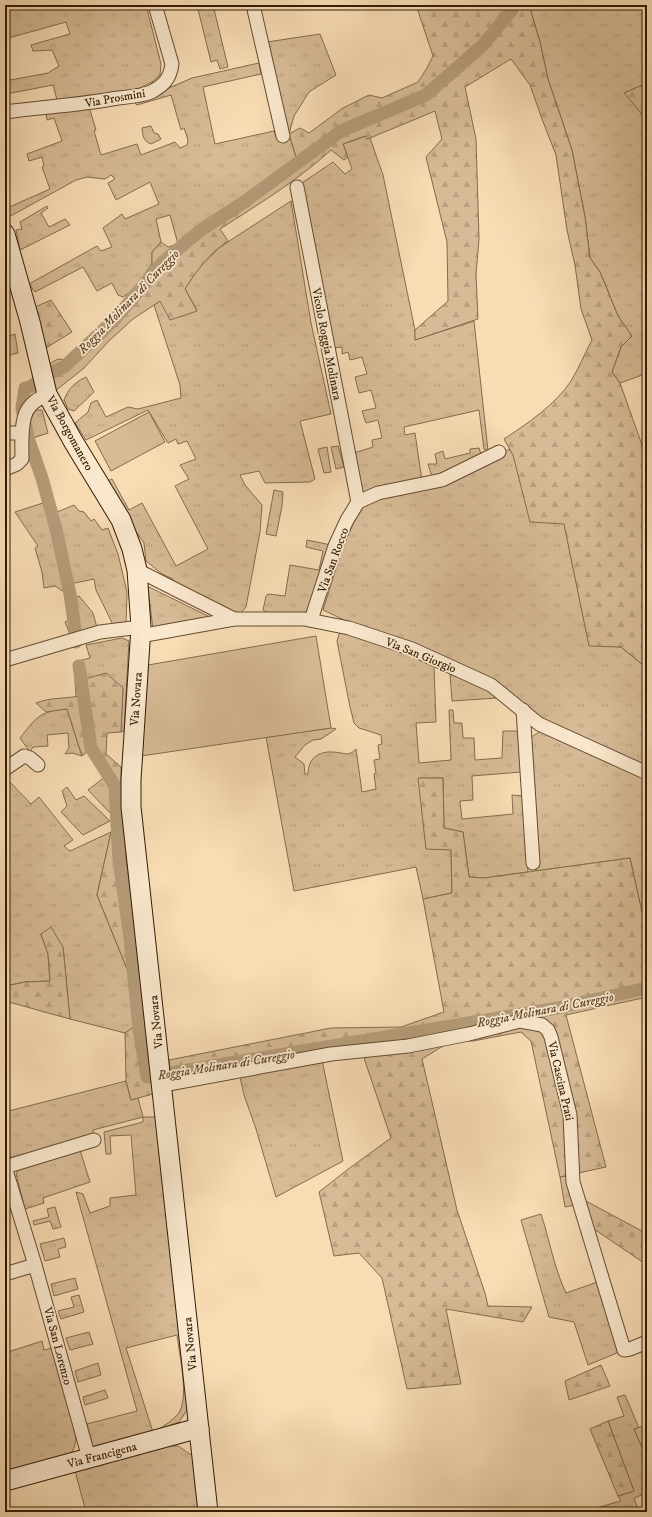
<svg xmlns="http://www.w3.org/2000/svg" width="652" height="1517" viewBox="0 0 652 1517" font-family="'IM FELL DW Pica',serif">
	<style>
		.grass { fill: url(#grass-tufts); stroke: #846c4d; fill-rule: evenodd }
		.forest { fill: url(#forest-firs); stroke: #846c4d }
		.park { fill: #d6bb96; stroke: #846c4d }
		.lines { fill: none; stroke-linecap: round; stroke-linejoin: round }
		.canal { stroke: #b49b78; stroke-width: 13 }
		.street-casing { stroke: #644c30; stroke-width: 15 }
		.secondary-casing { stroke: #331c04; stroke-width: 21 }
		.street { stroke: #fae8ce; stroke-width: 13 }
		.secondary { stroke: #fae8ce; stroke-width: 19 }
		.labels { text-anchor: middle; stroke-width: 3.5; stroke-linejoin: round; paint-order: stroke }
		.street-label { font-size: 12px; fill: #331c04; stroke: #fae8ce }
		.water-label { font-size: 13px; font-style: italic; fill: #60482d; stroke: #fae8ce }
	</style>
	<defs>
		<pattern id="grass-tufts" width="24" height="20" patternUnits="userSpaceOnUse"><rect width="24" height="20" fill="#d6bb96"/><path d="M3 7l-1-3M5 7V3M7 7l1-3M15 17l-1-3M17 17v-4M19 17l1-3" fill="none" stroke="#b8a080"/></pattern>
		<pattern id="forest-firs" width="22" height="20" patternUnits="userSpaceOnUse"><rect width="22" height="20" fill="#d6bb96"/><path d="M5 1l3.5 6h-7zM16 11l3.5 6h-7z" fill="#b8a080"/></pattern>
	</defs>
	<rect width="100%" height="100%" fill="#f7dcb4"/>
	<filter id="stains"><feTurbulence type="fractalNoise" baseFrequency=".005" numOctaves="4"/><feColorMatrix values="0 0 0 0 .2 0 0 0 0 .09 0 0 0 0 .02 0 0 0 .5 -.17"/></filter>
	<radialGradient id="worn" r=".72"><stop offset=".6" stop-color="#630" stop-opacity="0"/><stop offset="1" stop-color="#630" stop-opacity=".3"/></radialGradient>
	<g class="grass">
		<path d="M5 5H146L161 64 160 75 152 82 138 89 57 100 53 85 6 94 5 81 48 73 59 66 52 50 33 51 31 45 70 34 66 22 5 39Z"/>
		<path d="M197 5H213L228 67 220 69 217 60 211 62Z"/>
		<path d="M529 5H647V83L625 93 647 120V379L645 374 620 383 612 372 621 347 631 335 618 316 600 272 590 258 585 217 572 150 548 79 540 42Z"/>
		<path d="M320 34 336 75 309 92 294 116 289 134 297 160 233 205 211 217 178 244 170 215 156 219 161 242 152 252V264L133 290 123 297 118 295 112 283 97 291 83 267 35 292 29 284 97 246 101 251 112 247 103 228 122 214 125 219 159 204 150 182 116 200 108 183 115 179 111 175 105 179 87 177 76 180 7 218 5 214V209L50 189 42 167 44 166 42 157 29 161 27 154 62 141 54 118 47 120 46 112 89 107 96 130 94 131 101 155 137 144 141 155 175 142 180 148 187 145 188 140 184 128 181 130 171 95 137 105 134 102 153 95 192 78 259 63 261 74 203 87 215 144 274 131 277 139 285 141 289 134 267 42Z"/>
		<path d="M151 126 154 133 158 134 161 139 151 144C143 141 143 136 142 128Z"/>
		<path d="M366 136 367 139 370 138 383 175 415 330V340L474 321 488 451 484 449 479 410 404 427 405 435 415 433 422 481 360 494 354 453 373 447 372 440 382 438 378 420 366 423 362 411 376 408 371 390 359 393 355 377 367 374 362 357 350 360 348 352 342 354V347L334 348 302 183 333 162 345 174 352 169 343 144Z"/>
		<path d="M291 201 311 323 331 414 300 421 315 479 310 482 265 483 259 471 240 475 245 485 262 505 260 532 246 607 238 616 177 586 173 579 162 574 146 561 144 543 126 517 105 482 112 479 129 510 142 503 176 566 208 549 175 486 189 479 180 465 196 459 187 441 178 444 176 439 168 443 148 410 86 440 75 423 88 412 91 403 97 400 106 417 128 407 138 409 181 398 180 385 154 305 160 301 197 310 185 289 198 268 220 247Z"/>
		<path d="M47 206 48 208 41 213 49 227 65 219 70 225 20 250 16 230 22 229 20 222Z"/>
		<path d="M86 377 94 392 74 411 68 409 64 400C68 389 75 382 86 377Z"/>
		<path d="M35 410H42L48 433 30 439 34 453 28 454 24 436Z"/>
		<path d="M338 446 344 467 336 469 331 447Z"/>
		<path d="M327 447 331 472 324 473 318 449Z"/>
		<path d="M479 448 481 454 449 472 432 477 428 464H437L435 454 443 451 445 459 470 453V449Z"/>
		<path d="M509 449 564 523 589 645 621 647 643 665H647V769L543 721 525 705 323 610 342 549 353 524 363 507 379 499 448 482 486 466Z"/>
		<path d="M51 490 57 512 74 505 79 511 84 512 91 521 94 519 102 530 108 528 118 554 127 592 126 624 114 627 96 590 94 579 65 585 72 598 79 596 93 613 98 631 71 637 65 622 70 619 64 592 55 586 44 588 42 572 35 548 38 546 15 512 46 502 44 494Z"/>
		<path d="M274 490 283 492 282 506 276 536 266 534Z"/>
		<path d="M307 540 331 545 315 592 306 613 273 616 263 610 266 596 268 594 285 596 290 565 319 570 323 551 306 547Z"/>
		<path d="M149 587 212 618 153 629 148 589Z"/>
		<path d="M340 631 394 649 434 666 436 722 416 723 419 763 451 760 449 710H453L454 723H462L463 738H474L475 760 502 758 503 731H519L521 772 472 776 473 800 460 801 462 819 513 814 512 795 524 796 528 872 484 878 469 877 463 832 444 828 443 778H419L426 848 451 849 452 893 423 899 416 867 294 891 266 737 331 728 336 729 321 739 313 740 305 745 295 757 304 764 305 774H308C308 759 318 751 333 752 338 752 344 754 348 754 352 753 354 751 356 749L362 792 376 789 374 774 376 773 374 760 380 759 378 745 382 744 381 735 359 728 354 723 350 707 337 641Z"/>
		<path d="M122 638 129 641 124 731 121 732 123 688 76 697 74 662 90 658 86 645Z"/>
		<path d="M450 674 484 687 497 698 452 701Z"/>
		<path d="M67 709 82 756 72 753 65 754 69 748 68 733 47 735 48 746 33 747 30 752 20 738C36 718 39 711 67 709Z"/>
		<path d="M542 730 647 780V935L630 858 536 871 530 738Z"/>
		<path d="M106 776 112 790 115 818 88 790Z"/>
		<path d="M7 779 31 804 39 797 73 840 64 846 70 851 111 832 97 895 134 986 135 1027 125 1033 70 1019 63 947 41 934 48 954 50 981 25 982 6 986 5 987V806L9 801 5 797V781Z"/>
		<path d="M67 787 76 800 84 796 110 821 83 835 61 812 67 806 62 791Z"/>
		<path d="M322 1060 343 1161 276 1197 256 1129 244 1095 240 1077Z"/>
		<path d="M126 1081 131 1100 138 1098 143 1117H157L188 1409 179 1422 153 1432 94 1451 87 1424 137 1411 76 1192 83 1194 90 1213 110 1206V1198L136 1195 131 1135 110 1136 111 1154H106L104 1132 143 1122V1117L93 1130 94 1136 5 1159V1112ZM177 1335C179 1354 190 1399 178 1414 171 1422 161 1428 153 1432L126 1348Z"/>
		<path d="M80 1150 90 1182 43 1198 44 1203 25 1209 16 1174 20 1167Z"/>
		<path d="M571 1175 576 1205 565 1207 560 1177Z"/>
		<path d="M55 1207 61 1227 53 1229 50 1221 34 1225 33 1221 49 1217 47 1209Z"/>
		<path d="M541 1214C550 1241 554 1268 566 1293L603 1280 624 1350 588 1365 574 1322 549 1317 521 1220Z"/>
		<path d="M64 1238 66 1247 58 1249 60 1257 45 1261 40 1244Z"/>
		<path d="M75 1278 78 1289 54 1296 51 1284Z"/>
		<path d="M79 1295 84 1312 61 1319 58 1311 74 1307 71 1297Z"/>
		<path d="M89 1332 93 1344 70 1350 66 1338Z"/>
		<path d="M42 1341 44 1350 52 1348 75 1431C77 1443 75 1448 68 1457L5 1476V1353Z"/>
		<path d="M98 1363 101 1375 78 1382 75 1371Z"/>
		<path d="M105 1390 108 1398 85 1405 83 1397Z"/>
		<path d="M625 1395 639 1428 634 1429 647 1459V1493L634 1498 639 1512H597L596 1508 621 1501 618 1496 634 1491 608 1421 624 1416 617 1397Z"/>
		<path d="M163 1446H178L193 1456 201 1512H86L75 1471Z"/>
	</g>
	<g class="forest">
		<path d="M416 5H529L540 42 548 79 572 150 585 217 590 258 600 272 618 316 632 336 621 347 612 372 620 383 647 459V665H643L621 647 589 646 564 524 530 522 513 455 504 439C527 424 556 404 571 381 579 368 585 353 592 340L581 309 575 265 567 230 556 155 542 119 530 85 511 59 465 87 476 139 479 239 476 274 478 319 415 340V330L448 301 447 242 426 157 442 139 435 111 370 138 367 139 365 136 343 144 348 157 344 160 331 150C297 181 259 204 220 229L228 241C209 254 197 270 185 289L197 311 170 320 160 301 133 319 110 340 83 369 55 391 49 364 58 359 67 360 85 350 117 322 130 303 160 271 152 264V252L161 242 168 247 178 244 211 217 233 205 297 160 289 134 300 128 309 133 343 108 369 95 382 98 418 82 427 68 433 56Z"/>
		<path d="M647 83V120L624 93Z"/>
		<path d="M51 300 72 332 46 348 35 307Z"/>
		<path d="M15 334 18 353 5 356V337Z"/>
		<path d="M106 673 123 688 121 732 107 733 106 754 121 767V817L115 818 112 790 106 776 87 752 82 756 67 709 46 712 36 703C50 697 69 699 84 695L85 679Z"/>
		<path d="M418 778H443L444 828 463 832 469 877 484 878 630 858 647 935V997L566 1015 606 1167 560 1177 531 1041 521 1032 473 1041H451L422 1059 457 1210 485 1293 488 1306 532 1307 523 1322 446 1309 461 1384 407 1389 382 1278 359 1253 334 1256 319 1192 347 1170 391 1138 365 1061 362 1045 171 1079 169 1060 331 1028 401 1027 444 1012 423 899 452 893 451 850 426 849Z"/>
		<path d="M122 826 153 1094 131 1100 126 1081 125 1033 135 1026 134 986 97 895 111 832Z"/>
		<path d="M51 927 63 947 70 1019 5 1001 6 986 25 982 50 981 48 954 41 934Z"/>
		<path d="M584 1200 640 1230 647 1235V1265L591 1227Z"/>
		<path d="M601 1365 610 1386 569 1400 565 1381Z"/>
		<path d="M608 1421 634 1491 618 1496 590 1429Z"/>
		<path d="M647 1425V1459L634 1429Z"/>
	</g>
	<g class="park">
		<path d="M149 412 165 442 111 471 95 441Z"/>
		<path d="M316 636 331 728 141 756 148 665Z"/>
	</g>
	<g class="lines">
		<g class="canal">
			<path d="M76 642 74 622 70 594 56 529 42 478 28 438 22 408 25 388 30 387 48 374 64 367 115 319 163 262 201 230 244 202 341 131 426 95 483 45 512 10V5"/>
			<path d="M79 666 91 748 115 786 119 860 130 938 139 1029 147 1077 557 1008 647 988"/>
		</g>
		<defs>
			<g id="street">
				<path d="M253 5 283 136"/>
				<path d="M5 112C43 107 80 105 118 98 128 97 142 96 151 92 164 85 170 79 172 64L155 5"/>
				<path d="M297 187 358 502"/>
				<path d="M5 433H21"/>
				<path d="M5 469 17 464 22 459C22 446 20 420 28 409 32 402 40 398 47 394"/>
				<path d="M137 570 234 619"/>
				<path d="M311 620 335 546 347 520 358 502 378 493 442 480 499 452"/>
				<path d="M140 636 234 619H304L349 628 412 649 491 685 539 724 647 773"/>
				<path d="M5 660 100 632 141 627"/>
				<path d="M523 710 533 863"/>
				<path d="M5 769 24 756 30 758 38 765"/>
				<path d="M163 1085 331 1054 408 1046 469 1034 520 1021 542 1025 548 1030 551 1037 570 1115 573 1182 624 1350 630 1349 647 1342"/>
				<path d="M5 1167 35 1265"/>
				<path d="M5 1167 94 1140"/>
				<path d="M5 1274 35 1265 89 1458"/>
			</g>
			<g id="secondary">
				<path d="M5 234 30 322 47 394 73 441 121 520 132 549 137 570 141 627 131 780V807L208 1512"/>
				<path d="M5 1481 199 1428"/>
			</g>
		</defs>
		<use href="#street" class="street-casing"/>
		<use href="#secondary" class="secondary-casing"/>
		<use href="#street" class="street"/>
		<use href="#secondary" class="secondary"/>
	</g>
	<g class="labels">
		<g class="street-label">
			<text transform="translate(115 98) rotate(-10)" y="4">Via Prosmini</text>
			<text transform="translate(327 344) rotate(79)" y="4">Vicolo Roggia Molinara</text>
			<text transform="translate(70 433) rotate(61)" y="4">Via Borgomanero</text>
			<text transform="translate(333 560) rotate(-70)" y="4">Via San Rocco</text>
			<text transform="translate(421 655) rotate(22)" y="4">Via San Giorgio</text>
			<text transform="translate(136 699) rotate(-86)" y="4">Via Novara</text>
			<text transform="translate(156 1022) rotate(-96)" y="4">Via Novara</text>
			<text transform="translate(561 1081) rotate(77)" y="4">Via Cascina Prati</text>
			<text transform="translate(190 1344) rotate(-96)" y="4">Via Novara</text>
			<text transform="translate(58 1346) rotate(75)" y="4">Via San Lorenzo</text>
			<text transform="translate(102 1455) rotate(-15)" y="4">Via Francigena</text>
		</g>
		<g class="water-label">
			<text transform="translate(128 301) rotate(-46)" y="5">Roggia Molinara di Cureggio</text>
			<text transform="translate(545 1009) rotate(-11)" y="5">Roggia Molinara di Cureggio</text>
			<text transform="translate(226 1064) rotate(-9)" y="5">Roggia Molinara di Cureggio</text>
		</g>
	</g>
	<rect width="652" height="1517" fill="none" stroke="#f7dcb4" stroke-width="20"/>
	<rect x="6" y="6" width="640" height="1505" fill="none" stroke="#331c04" stroke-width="2"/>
	<rect x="10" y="10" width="632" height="1497" fill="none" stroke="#331c04"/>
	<rect width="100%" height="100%" filter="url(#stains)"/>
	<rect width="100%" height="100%" fill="url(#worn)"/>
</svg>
